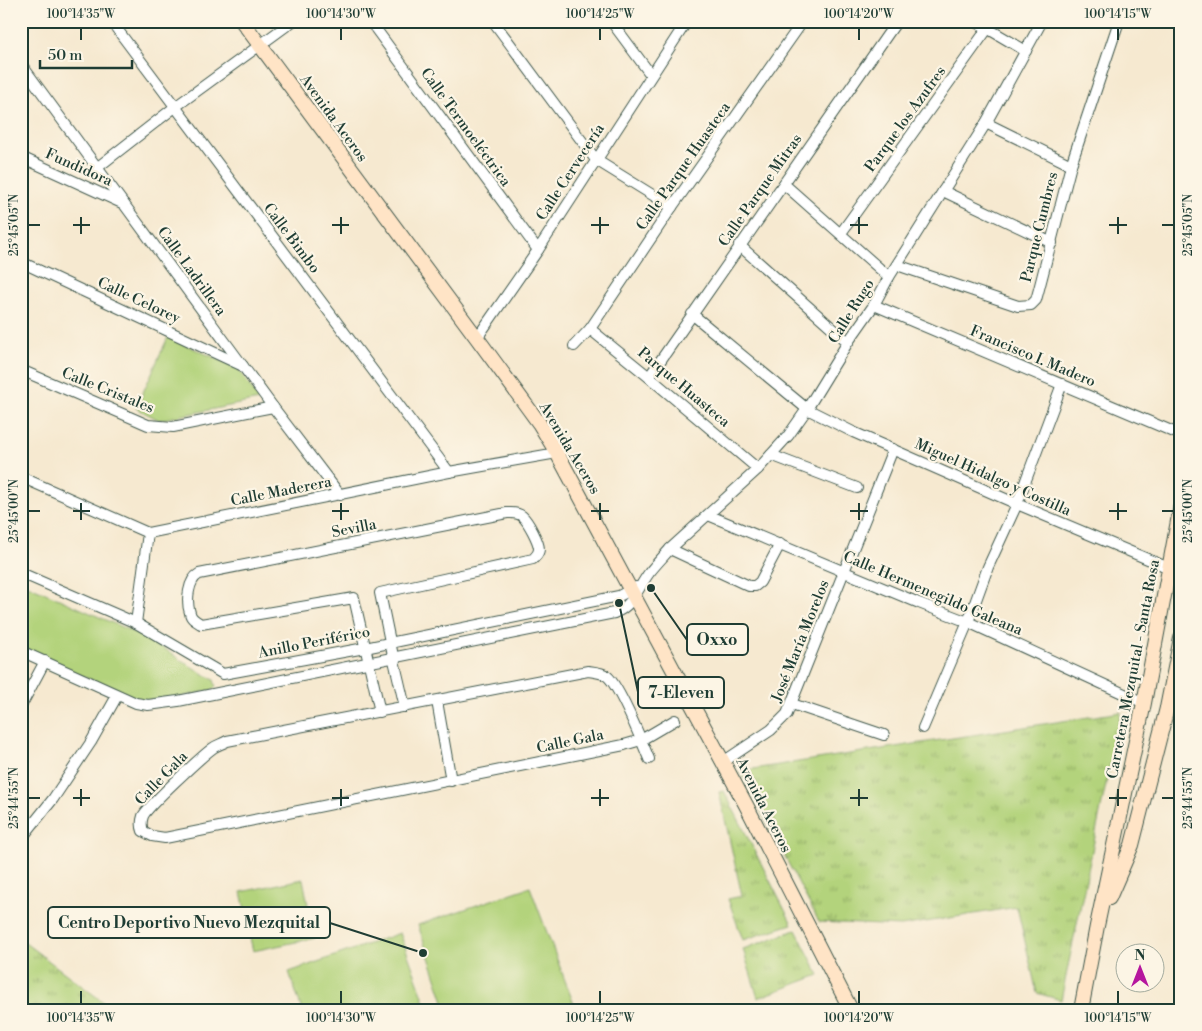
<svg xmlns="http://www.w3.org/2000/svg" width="1202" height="1031" viewBox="0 0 1202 1031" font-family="'Libre Bodoni',serif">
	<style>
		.grass { fill: url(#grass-tufts); stroke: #698858 }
		.park { fill: #b3d37b; stroke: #698858 }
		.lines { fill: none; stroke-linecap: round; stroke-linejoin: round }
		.street-casing { stroke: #3f574b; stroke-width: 12 }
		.secondary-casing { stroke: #3f574b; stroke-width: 16 }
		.street { stroke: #fff; stroke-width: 10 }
		.secondary { stroke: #ffe4c6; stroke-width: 14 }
		.ticks { fill: none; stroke: #1f3d34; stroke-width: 2 }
		.labels { text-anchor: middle; stroke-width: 4.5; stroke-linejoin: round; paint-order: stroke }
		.street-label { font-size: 15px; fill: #1f3d34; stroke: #fcf5e5 }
		.leader { fill: none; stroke: #1f3d34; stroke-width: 2 }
		.callout-dot { fill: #1f3d34; stroke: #fcf5e5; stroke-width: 2 }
		.callout { fill: #fcf5e5; stroke: #1f3d34; stroke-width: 2 }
		.callout-label { font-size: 16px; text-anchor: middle; font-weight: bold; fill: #1f3d34 }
		.neatline { fill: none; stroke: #1f3d34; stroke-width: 2 }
		.ticks-label { font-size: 12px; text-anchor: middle; fill: #1f3d34 }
	</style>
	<defs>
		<pattern id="grass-tufts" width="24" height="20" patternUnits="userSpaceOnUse" patternTransform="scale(1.25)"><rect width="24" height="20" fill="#b3d37b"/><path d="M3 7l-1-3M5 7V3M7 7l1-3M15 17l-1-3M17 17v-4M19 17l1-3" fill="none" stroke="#91ac66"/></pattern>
	</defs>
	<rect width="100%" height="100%" fill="#fcf5e5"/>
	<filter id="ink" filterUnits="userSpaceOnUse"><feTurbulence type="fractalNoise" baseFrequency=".02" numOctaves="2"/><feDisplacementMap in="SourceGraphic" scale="10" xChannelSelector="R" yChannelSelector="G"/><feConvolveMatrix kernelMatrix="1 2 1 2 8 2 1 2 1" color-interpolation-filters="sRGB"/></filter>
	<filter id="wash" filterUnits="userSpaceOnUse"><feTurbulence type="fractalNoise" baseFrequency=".0096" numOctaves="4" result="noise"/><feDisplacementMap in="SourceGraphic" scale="20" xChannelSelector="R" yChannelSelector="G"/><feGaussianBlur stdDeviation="1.12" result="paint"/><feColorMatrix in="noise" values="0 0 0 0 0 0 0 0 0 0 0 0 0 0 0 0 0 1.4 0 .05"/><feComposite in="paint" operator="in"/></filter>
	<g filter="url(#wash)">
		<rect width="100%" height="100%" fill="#f6e9d0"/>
		<g class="grass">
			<path d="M1121 712 1061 1000 1037 993 1017 907 901 926 819 922 740 771Z"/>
			<path d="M724 791 792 924 743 940 728 899 742 896 719 792Z"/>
			<path d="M796 930 819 975 758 998 743 949Z"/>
			<path d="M21 940 114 1010H21Z"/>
		</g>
		<g class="park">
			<path d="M168 337 238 368 259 400 159 420 136 408Z"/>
			<path d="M21 582 153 641 187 664 214 680 216 687 212 690 175 698 139 701 21 649Z"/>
			<path d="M303 879 308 905 247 918 241 892Z"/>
			<path d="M530 887 576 1010H447L418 925Z"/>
			<path d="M309 912 315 938 253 951 247 925Z"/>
			<path d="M400 933 428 1010H302L289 972Z"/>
		</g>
	</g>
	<g filter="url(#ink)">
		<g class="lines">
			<defs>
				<g id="street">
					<path d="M111 21 449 472"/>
					<path d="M370 21 538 250"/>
					<path d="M493 21 596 160 672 207"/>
					<path d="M611 21 651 75"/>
					<path d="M975 21 1026 51"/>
					<path d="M21 64 273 407 340 495"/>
					<path d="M986 123 1071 165"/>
					<path d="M21 157 124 204"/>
					<path d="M98 167 175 107 293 21"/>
					<path d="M784 184 889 277"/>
					<path d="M943 191 1052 243"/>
					<path d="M841 233 988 28 991 21"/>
					<path d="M739 245 848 342"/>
					<path d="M21 262 243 366"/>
					<path d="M897 265 1018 306 1031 305 1036 300 1039 289 1071 165 1119 21"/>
					<path d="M874 305 1181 435"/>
					<path d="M692 314 807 409 853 432 1017 504 1169 568"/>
					<path d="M590 329 649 377 758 469"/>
					<path d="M477 338 538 250 687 21"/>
					<path d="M574 346 590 329 672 207 803 21"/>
					<path d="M21 370 132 418 148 425 173 427 273 407"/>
					<path d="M649 377 897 21"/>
					<path d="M771 455 857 488"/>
					<path d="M21 477 148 533 449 472 557 453"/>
					<path d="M708 515 919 603 968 622 1144 703"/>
					<path d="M670 549 749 586H755L760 582 780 544"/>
					<path d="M21 573 136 623 223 674 365 648 604 599 619 596 636 587"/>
					<path d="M136 623 148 533"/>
					<path d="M21 651 136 703 148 705 178 701 614 613C633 606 638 588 649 573 656 564 663 557 670 549L758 469 788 436 807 409 848 342 874 305 889 277 986 123 1042 21"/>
					<path d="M437 701 451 781"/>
					<path d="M792 704 884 735"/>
					<path d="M21 706 45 661"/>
					<path d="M380 712 354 598 201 624C196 621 191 619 190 613 186 601 188 580 199 574L507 513C512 513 517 512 522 516 528 521 539 542 539 549 539 554 536 556 533 559L380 593 393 656 405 707"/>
					<path d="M923 728 968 622 988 567 1017 504 1062 384"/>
					<path d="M649 759C642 742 619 685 607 676 601 672 595 672 588 671L227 741C222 744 217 745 213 748 202 756 148 806 143 816 141 822 141 826 143 831L152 836 165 838 624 745 641 740 675 720"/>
					<path d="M723 762 771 730 787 714 893 449"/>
					<path d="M21 839 53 799 91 742 117 696"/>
				</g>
				<g id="secondary">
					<path d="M242 21 477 338 539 423 557 453 746 805 851 1010"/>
					<path d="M1109 898 1132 845 1167 708 1181 638"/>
					<path d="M1081 1010 1097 926 1144 703 1181 505"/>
				</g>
			</defs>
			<use href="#street" class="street-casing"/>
			<use href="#secondary" class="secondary-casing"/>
			<use href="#street" class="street"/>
			<use href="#secondary" class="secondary"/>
		</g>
	</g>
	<path class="ticks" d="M81 28V40M341 28V40M600 28V40M859 28V40M1118 28V40M81 217V234M341 217V234M600 217V234M859 217V234M1118 217V234M28 225H40M73 225H90M332 225H349M591 225H609M850 225H868M1109 225H1127M1162 225H1174M81 503V520M341 503V520M600 503V520M859 503V520M1118 503V520M28 511H40M73 511H90M332 511H349M591 511H609M850 511H868M1109 511H1127M1162 511H1174M81 789V806M341 789V806M600 789V806M859 789V806M1118 789V806M28 798H40M73 798H90M332 798H349M591 798H609M850 798H868M1109 798H1127M1162 798H1174M81 991V1004M341 991V1004M600 991V1004M859 991V1004M1118 991V1004"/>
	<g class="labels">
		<g class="street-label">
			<text transform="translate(334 118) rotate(54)" y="5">Avenida Aceros</text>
			<text transform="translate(905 119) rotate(-54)" y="5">Parque los Azufres</text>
			<text transform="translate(466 127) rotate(54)" y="5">Calle Termoeléctrica</text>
			<text transform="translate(683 166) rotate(-55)" y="5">Calle Parque Huasteca</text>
			<text transform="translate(79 167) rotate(24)" y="5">Fundidora</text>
			<text transform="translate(570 172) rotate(-57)" y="5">Calle Cervecería</text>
			<text transform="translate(760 190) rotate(-55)" y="5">Calle Parque Mitras</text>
			<text transform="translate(1039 227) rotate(-76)" y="5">Parque Cumbres</text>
			<text transform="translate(292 238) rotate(53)" y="5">Calle Bimbo</text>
			<text transform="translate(192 271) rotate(54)" y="5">Calle Ladrillera</text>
			<text transform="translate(139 300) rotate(25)" y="5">Calle Celorey</text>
			<text transform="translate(851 311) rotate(-58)" y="5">Calle Rugo</text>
			<text transform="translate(1033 356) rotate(23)" y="5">Francisco I. Madero</text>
			<text transform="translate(684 387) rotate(40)" y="5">Parque Huasteca</text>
			<text transform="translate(108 390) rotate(22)" y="5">Calle Cristales</text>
			<text transform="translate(570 448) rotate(59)" y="5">Avenida Aceros</text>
			<text transform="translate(993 477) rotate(24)" y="5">Miguel Hidalgo y Costilla</text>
			<text transform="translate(281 491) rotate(-11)" y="5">Calle Maderera</text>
			<text transform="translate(354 528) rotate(-11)" y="5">Sevilla</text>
			<text transform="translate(933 593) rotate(23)" y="5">Calle Hermenegildo Galeana</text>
			<text transform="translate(800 641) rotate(-68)" y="5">José María Morelos</text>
			<text transform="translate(314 642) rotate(-11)" y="5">Anillo Periférico</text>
			<text transform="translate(1133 669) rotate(-79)" y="5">Carretera Mezquital - Santa Rosa</text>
			<text transform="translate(570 741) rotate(-12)" y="5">Calle Gala</text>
			<text transform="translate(161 778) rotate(-46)" y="5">Calle Gala</text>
			<text transform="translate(764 805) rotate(63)" y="5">Avenida Aceros</text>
		</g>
	</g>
	<path class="leader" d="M651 588L687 640M619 603L638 692M423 953L330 923"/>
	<g class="callout-dot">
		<circle cx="651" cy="588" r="5"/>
		<circle cx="619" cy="603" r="5"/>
		<circle cx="423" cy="953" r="5"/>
	</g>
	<g class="callout">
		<rect x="687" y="624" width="61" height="31" rx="5"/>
		<rect x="638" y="677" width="86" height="31" rx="5"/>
		<rect x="48" y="907" width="282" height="31" rx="5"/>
	</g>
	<g class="callout-label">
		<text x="717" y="645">Oxxo</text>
		<text x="681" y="698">7-Eleven</text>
		<text x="189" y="928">Centro Deportivo Nuevo Mezquital</text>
	</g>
	<rect width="1202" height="1031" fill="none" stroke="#fcf5e5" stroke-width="55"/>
	<g transform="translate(1140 968)"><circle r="24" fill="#fcf5e5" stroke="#a4ab9e"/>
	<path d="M0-4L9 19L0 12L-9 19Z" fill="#b5179e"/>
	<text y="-8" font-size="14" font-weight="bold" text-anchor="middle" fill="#1f3d34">N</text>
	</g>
	<path d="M40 60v8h92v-8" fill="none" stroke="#1f3d34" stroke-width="2.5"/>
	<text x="48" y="60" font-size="15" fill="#1f3d34" stroke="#fcf5e5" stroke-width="4" paint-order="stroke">50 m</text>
	<rect x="28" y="28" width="1146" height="976" class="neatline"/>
	<g class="ticks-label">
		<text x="81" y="18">100°14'35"W</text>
		<text x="341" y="18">100°14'30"W</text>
		<text x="600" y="18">100°14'25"W</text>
		<text x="859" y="18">100°14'20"W</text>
		<text x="1118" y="18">100°14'15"W</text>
		<text transform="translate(14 225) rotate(-90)" y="4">25°45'05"N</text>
		<text transform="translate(1188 225) rotate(-90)" y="4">25°45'05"N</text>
		<text transform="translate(14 511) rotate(-90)" y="4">25°45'00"N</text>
		<text transform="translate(1188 511) rotate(-90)" y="4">25°45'00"N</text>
		<text transform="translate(14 798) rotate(-90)" y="4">25°44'55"N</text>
		<text transform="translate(1188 798) rotate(-90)" y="4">25°44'55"N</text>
		<text x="81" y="1022">100°14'35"W</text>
		<text x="341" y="1022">100°14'30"W</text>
		<text x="600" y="1022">100°14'25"W</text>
		<text x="859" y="1022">100°14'20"W</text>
		<text x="1118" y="1022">100°14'15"W</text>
	</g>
</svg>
